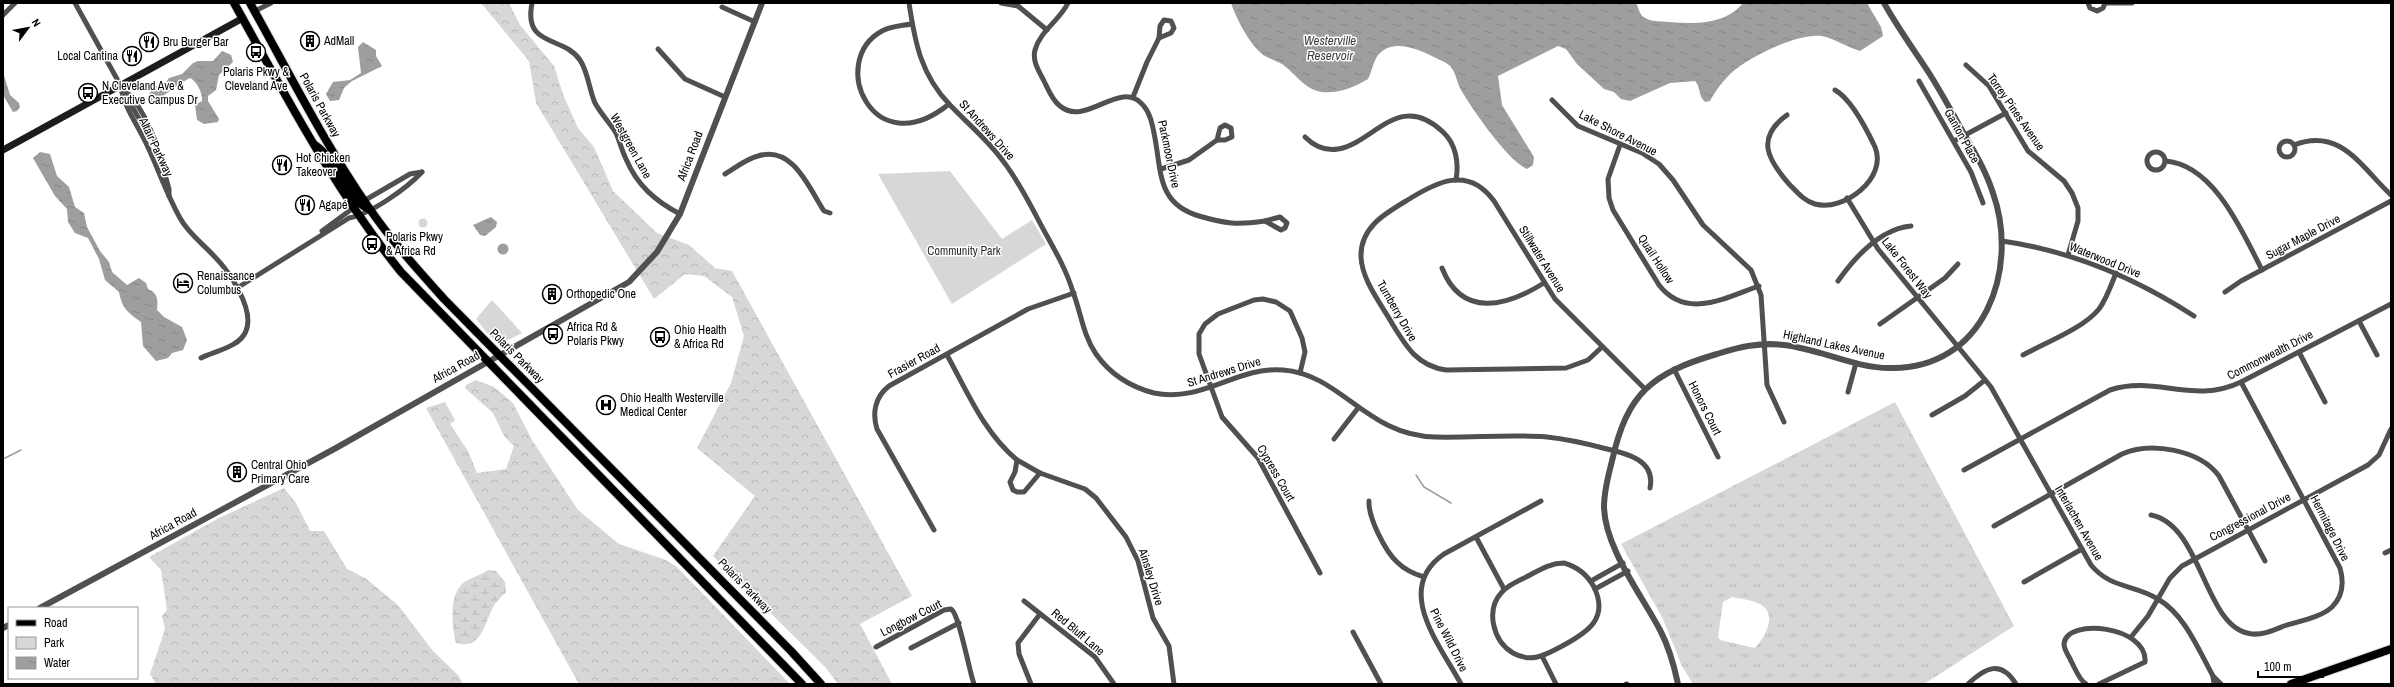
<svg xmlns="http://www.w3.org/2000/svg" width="2394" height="687" viewBox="0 0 2394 687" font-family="'Archivo Narrow',sans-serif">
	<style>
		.grass { fill: url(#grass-tufts); fill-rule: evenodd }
		.forest { fill: url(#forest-crowns) }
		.wetland { fill: url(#wetland-marsh) }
		.park { fill: #d7d7d7 }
		.water { fill: url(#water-ripples) }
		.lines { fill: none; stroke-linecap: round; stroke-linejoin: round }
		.stream { stroke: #9e9e9e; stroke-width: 1.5 }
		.primary-casing { stroke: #dbdbdb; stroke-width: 10 }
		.minor { stroke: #505050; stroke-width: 5 }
		.tertiary { stroke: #505050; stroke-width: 6 }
		.secondary { stroke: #1d1d1d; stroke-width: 7 }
		.primary { stroke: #000; stroke-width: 8 }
		.labels { text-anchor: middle; stroke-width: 3; stroke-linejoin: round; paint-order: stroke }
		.poi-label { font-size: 12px; fill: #000; stroke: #fff; text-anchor: start }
		.street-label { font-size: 12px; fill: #000; stroke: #fff }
		.park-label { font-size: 12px; fill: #2e2e2e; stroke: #fff }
		.water-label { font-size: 13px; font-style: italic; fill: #3f3f3f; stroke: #fff }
	</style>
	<defs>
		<pattern id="grass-tufts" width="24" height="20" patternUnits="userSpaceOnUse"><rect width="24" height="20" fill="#d7d7d7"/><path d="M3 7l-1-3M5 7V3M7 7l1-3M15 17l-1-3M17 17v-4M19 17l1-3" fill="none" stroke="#b7b7b7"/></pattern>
		<pattern id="forest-crowns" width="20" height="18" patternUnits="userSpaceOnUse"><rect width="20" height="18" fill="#d7d7d7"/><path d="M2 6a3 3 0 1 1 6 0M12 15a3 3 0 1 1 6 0" fill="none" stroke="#b7b7b7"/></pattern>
		<pattern id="wetland-marsh" width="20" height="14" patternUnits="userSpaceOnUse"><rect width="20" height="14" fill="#d7d7d7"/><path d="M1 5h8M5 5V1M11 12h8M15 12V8" fill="none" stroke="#b7b7b7"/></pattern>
		<pattern id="water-ripples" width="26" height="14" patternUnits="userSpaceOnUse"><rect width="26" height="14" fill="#9e9e9e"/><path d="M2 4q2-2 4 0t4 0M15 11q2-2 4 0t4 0" fill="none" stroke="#868686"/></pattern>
	</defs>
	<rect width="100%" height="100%" fill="#fff"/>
	<path class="grass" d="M1895 402 2014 626 1924 684H1693L1682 666 1663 619 1621 544ZM1732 597C1741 599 1752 600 1760 604 1779 615 1764 638 1755 648L1720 640 1718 637 1723 602Z"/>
	<g class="forest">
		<path d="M481 3H509L520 25 554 66 564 97 578 128 594 147 613 191 657 233 689 245 715 268 732 271 912 596 860 624 892 684H838L826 668 713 556 755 496 697 448 731 383 744 336 732 297 704 276 685 274 654 299 536 103 529 61Z"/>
		<path d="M476 380 494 387 513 403 532 440 578 510 619 544 666 560 677 567 790 684H579L426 408 445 402 455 420 450 424 468 451 477 473 506 469 514 446 504 436 493 413 465 388 466 385Z"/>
		<path d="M284 488 296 503 310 531H324L347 569 365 578 398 605 433 651 458 675 463 684H156L150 674 165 629 162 616 167 610 161 570 149 557 219 518Z"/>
	</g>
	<path class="wetland" d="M488 570 496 571 505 582 506 592C502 596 498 600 495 604 484 621 483 651 456 643 452 626 449 599 461 585 468 578 480 576 488 570Z"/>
	<g class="park">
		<path d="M950 171 1002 239 1032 220 1046 244 952 304 878 174Z"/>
		<circle cx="423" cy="223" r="4.5"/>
		<path d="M492 300 522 333 502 343C490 340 483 327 476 319Z"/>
	</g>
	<g class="water">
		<path d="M1231 3H1636C1639 8 1639 15 1645 18 1652 22 1661 21 1669 22 1695 24 1725 25 1743 3H1867L1881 27 1883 36 1860 51C1847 47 1835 39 1822 36 1799 33 1759 53 1740 66 1728 74 1717 88 1710 101L1705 102C1698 96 1701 87 1695 81L1670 83 1630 101 1621 99 1614 92 1604 89 1577 64 1566 49 1558 46 1498 76 1502 105 1534 157 1533 165 1527 169C1508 161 1472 109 1461 90 1457 83 1456 73 1451 67 1447 62 1441 61 1436 58 1419 50 1395 38 1379 54 1373 61 1372 71 1368 79 1355 87 1338 94 1322 92 1305 90 1295 73 1282 64 1277 61 1264 57 1261 53 1249 43 1236 18 1231 3Z"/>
		<path d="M363 42 376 50V56L382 66 352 81 344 88 339 100 330 101 326 94 333 82 350 80 361 73 358 47Z"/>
		<path d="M222 51 231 55 233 62 219 75 216 90 208 96V101L219 119 218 122 204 124 197 120 195 105 202 101C203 94 197 81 190 78 187 79 164 95 163 96 161 100 162 102 158 105L151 104 148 96 154 86H163L169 78 182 74 193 63 198 61H213Z"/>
		<path d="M3 72 10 95 19 103 20 107 17 111 13 112 3 95Z"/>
		<path d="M40 152 50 154 57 176 69 187 75 207 84 213 87 227 100 251 109 262 112 272 127 285 139 278 146 283 148 289C158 293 158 300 157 310L164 317 182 327 187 340 183 350 172 353 168 358 156 361 143 346 141 322C128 313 122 308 119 292L105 280 99 259 88 238 75 233 68 222 67 209 55 196 33 158Z"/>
		<path d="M491 217 497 222 496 227 485 236 480 235 473 225Z"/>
		<circle cx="503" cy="249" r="5.5"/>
	</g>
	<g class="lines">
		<g class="stream">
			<path d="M3 459 21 450"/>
			<path d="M1416 475 1424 487 1451 503"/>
		</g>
		<defs>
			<g id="primary">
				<path d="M234 3C286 96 334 189 401 272L802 684"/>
				<path d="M250 3C288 71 323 141 367 205 390 239 417 269 444 299L791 651 821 684"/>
				<path d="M315 145C339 161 343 197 369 209"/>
				<path d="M2291 684 2391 649"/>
			</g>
		</defs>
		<use href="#primary" class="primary-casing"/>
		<g class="minor">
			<path d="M75 3 138 117 154 138"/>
			<path d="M532 3C523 48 563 35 580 60 588 72 589 89 595 103 601 114 610 123 616 133 620 142 622 151 626 159 637 185 655 201 680 214"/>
			<path d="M909 3C915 43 921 75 950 105 968 124 988 140 1003 161 1021 184 1033 211 1047 236 1057 254 1067 272 1073 292 1081 313 1083 335 1096 354 1110 374 1131 387 1154 393 1203 403 1237 366 1283 370 1341 374 1367 436 1435 437 1472 438 1510 434 1547 437 1566 439 1584 443 1603 448 1625 453 1656 459 1650 488"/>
			<path d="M1001 3 1018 6 1016 3"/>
			<path d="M1068 3C1060 20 1040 31 1035 50 1032 61 1039 71 1044 81 1048 89 1052 100 1060 106 1086 128 1120 78 1143 105 1150 113 1152 123 1154 133 1162 171 1156 203 1199 216 1226 224 1237 225 1265 221"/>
			<path d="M2088 3 2090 8 2097 11 2103 8 2105 3"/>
			<path d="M2106 3H2132"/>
			<path d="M1018 6 1047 30"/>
			<path d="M722 7 755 22"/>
			<path d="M255 11 271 3"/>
			<path d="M3 15 15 3"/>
			<path d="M1164 20 1171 21 1174 28 1171 33 1159 38 1160 26Z"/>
			<path d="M911 24C901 26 892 26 882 31 827 61 873 166 949 104"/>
			<path d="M658 49 685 79 725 97"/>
			<path d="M1966 65 1989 86 2028 151 2064 181 2072 193 2078 208V221L2068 255"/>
			<path d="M1919 81 1971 172 1983 203"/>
			<path d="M120 85C125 109 136 122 146 143 158 168 166 193 180 218 188 233 202 243 214 256 229 271 255 309 246 331 240 347 215 351 201 358"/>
			<path d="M124 89C151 115 159 154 169 189V196"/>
			<path d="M1133 97 1147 62 1159 38"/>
			<path d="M1552 100 1578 126 1642 153 1659 164 1673 180 1703 225 1751 270 1761 295 1767 385 1784 422"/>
			<path d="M1787 115C1755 138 1768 160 1789 184 1797 192 1804 201 1815 204 1844 212 1888 178 1875 147 1867 130 1851 99 1835 90"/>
			<path d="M1225 125 1231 128 1232 137 1225 140H1217L1220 128Z"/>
			<path d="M1305 137C1314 146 1326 151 1338 149 1374 143 1399 90 1443 132 1456 144 1459 163 1456 180"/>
			<circle cx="2287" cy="149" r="8"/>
			<path d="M1954 141 2006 113"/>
			<path d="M1620 145 1608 179 1609 198 1613 210 1659 285C1686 320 1725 298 1759 286"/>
			<path d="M2294 145C2341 127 2361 167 2391 195"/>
			<circle cx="2156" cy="161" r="9"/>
			<path d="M2165 161C2214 164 2243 233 2262 270"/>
			<path d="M1161 169 1189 160 1217 140"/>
			<path d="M725 174C735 168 746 159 758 156 793 145 809 188 824 211L830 213"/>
			<path d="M1847 198 1878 249 1991 387 2091 565C2111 589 2134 584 2158 599 2185 615 2198 649 2213 676L2221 684"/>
			<path d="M362 202 410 174 422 172"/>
			<path d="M1280 217 1287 223 1285 228 1281 230 1265 221Z"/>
			<path d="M322 231 356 206"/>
			<path d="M2002 241C2072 251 2134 277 2194 316"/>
			<path d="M1442 268C1462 319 1507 306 1544 283"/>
			<path d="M1838 281C1855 257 1880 229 1911 226"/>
			<path d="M237 288 349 218C371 214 407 188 422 172"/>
			<path d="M2225 292 2241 281 2391 201"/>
			<path d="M2359 321 2377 355"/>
			<path d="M1880 324 1945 278 1958 264"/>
			<path d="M1602 347 1588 360 1566 368 1446 370C1418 366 1407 348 1393 325 1382 305 1362 281 1361 257 1360 228 1384 214 1406 201 1436 182 1468 165 1494 201L1555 299 1645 389"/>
			<path d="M2299 352 2325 402"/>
			<path d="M947 355C967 391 984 433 1017 460L1015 472 1010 482 1013 490 1017 492H1024L1040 473"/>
			<path d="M2023 355C2045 343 2084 328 2099 309 2107 298 2111 285 2116 273"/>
			<path d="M1674 369 1718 457"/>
			<path d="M1300 373 1305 352 1302 338 1290 311 1276 302 1263 299 1254 300 1218 314 1205 324 1199 334V354L1222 417 1258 458 1320 573"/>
			<path d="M1848 392 1856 363"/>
			<path d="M1932 415 1965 396 1985 380"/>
			<path d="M1334 439 1358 408"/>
			<path d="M1017 460 1040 473 1085 489 1096 498 1126 537 1138 561 1153 618 1169 646 1174 684"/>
			<path d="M1964 470 2110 390C2156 375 2193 405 2241 382L2391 304"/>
			<path d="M1369 501C1368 517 1385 551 1397 562 1404 569 1414 574 1424 577"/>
			<path d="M2151 515C2203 525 2204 630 2252 634 2263 635 2274 630 2284 626 2299 621 2320 618 2332 607 2343 596 2344 582 2340 568L2241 382"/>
			<path d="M1994 526 2122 454C2151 441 2200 450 2219 476L2265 561"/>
			<path d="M934 530 877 429C872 413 875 397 889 386L1028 309 1074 293"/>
			<path d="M1476 537 1504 589"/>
			<path d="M2385 553 2391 550"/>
			<path d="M1564 563C1578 567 1587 574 1594 587 1609 618 1588 632 1564 645 1547 654 1532 664 1513 653 1493 641 1485 610 1502 592 1509 584 1521 580 1530 575 1541 569 1551 563 1564 563Z"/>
			<path d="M1591 581 1623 563"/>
			<path d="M2024 582 2082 549"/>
			<path d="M1595 589 1628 571"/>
			<path d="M1024 601 1095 657 1114 684"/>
			<path d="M1353 632 1381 684"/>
			<path d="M2131 637 2148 616 2170 578 2182 566 2368 465 2379 455 2391 429"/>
			<path d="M876 647 944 610 951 609C959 613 969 671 974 684"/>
			<path d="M911 648 959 623"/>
			<path d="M1542 656 1556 684"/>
			<path d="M2213 676 2214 684"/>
			<path d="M1031 684 1019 654 1018 643 1040 614"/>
			<path d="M1461 684C1440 645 1393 589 1444 554L1541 501"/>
			<path d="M1626 684H1627"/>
			<path d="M1968 684C1986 667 2001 660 2016 684"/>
			<path d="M2086 684C2079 680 2075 668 2071 661 2069 656 2064 650 2064 644 2066 617 2148 626 2145 662L2099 684"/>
		</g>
		<g class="tertiary">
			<path d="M40 608 336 448 629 282 657 252 680 214 762 3"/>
			<path d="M3 628 9 625"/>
			<path d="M1678 684C1674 665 1669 647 1660 630 1641 594 1605 548 1604 507 1604 492 1608 476 1612 461 1627 393 1652 373 1717 354 1739 347 1760 342 1784 345 1820 349 1854 368 1890 368 1984 370 2020 270 1993 193 1986 171 1974 151 1963 132 1952 112 1941 92 1929 73 1914 50 1898 28 1884 3"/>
		</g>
		<path class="secondary" d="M3 150 243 18"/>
		<use href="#primary" class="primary"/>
	</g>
	<defs>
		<symbol id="building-ring" viewBox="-11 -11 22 22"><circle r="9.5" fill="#fff" stroke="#000" stroke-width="1.5"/><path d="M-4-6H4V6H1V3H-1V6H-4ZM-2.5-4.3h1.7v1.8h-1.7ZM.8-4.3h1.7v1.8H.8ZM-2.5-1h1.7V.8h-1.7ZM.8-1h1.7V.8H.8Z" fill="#000"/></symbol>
		<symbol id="restaurant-ring" viewBox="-11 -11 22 22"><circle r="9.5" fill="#fff" stroke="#000" stroke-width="1.5"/><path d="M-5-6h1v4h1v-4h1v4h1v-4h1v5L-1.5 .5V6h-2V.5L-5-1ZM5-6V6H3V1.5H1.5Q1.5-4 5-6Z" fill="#000"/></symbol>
		<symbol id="bus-ring" viewBox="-11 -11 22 22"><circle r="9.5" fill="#fff" stroke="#000" stroke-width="1.5"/><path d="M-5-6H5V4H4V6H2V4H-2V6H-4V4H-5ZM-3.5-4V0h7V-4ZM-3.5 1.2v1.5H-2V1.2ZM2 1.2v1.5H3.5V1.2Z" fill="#000"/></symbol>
		<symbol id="hotel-ring" viewBox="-11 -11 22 22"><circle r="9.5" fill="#fff" stroke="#000" stroke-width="1.5"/><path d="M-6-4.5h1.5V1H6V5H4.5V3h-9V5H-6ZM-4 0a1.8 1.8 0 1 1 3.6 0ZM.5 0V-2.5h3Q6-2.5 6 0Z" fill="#000"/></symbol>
		<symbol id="hospital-ring" viewBox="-11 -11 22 22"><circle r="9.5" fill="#fff" stroke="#000" stroke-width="1.5"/><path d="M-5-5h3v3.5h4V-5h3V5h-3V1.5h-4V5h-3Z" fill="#000"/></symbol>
	</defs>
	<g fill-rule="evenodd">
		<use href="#building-ring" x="299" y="30" width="22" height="22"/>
		<use href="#restaurant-ring" x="138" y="31" width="22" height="22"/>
		<use href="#bus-ring" x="245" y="41" width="22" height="22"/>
		<use href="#restaurant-ring" x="121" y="45" width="22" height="22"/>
		<use href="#bus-ring" x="77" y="82" width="22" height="22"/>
		<use href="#restaurant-ring" x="271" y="154" width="22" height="22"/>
		<use href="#restaurant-ring" x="294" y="194" width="22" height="22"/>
		<use href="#bus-ring" x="361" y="233" width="22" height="22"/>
		<use href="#hotel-ring" x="172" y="272" width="22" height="22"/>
		<use href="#building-ring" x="541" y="283" width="22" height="22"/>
		<use href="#bus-ring" x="542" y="323" width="22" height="22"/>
		<use href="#bus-ring" x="649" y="326" width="22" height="22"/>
		<use href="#hospital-ring" x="595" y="394" width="22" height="22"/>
		<use href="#building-ring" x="226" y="461" width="22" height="22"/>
	</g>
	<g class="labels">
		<g class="poi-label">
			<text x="324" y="45">AdMall</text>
			<text x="163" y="46">Bru Burger Bar</text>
			<text x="118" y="60" text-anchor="end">Local Cantina</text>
			<text x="256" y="76" text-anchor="middle">Polaris Pkwy &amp;<tspan x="256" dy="14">Cleveland Ave</tspan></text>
			<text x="102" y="90">N Cleveland Ave &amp;<tspan x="102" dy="14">Executive Campus Dr</tspan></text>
			<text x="296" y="162">Hot Chicken<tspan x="296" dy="14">Takeover</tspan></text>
			<text x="319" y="209">Agapé</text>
			<text x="386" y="241">Polaris Pkwy<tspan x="386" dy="14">&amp; Africa Rd</tspan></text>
			<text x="197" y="280">Renaissance<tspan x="197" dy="14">Columbus</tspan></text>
			<text x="566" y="298">Orthopedic One</text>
			<text x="567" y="331">Africa Rd &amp;<tspan x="567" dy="14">Polaris Pkwy</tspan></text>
			<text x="674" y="334">Ohio Health<tspan x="674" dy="14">&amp; Africa Rd</tspan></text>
			<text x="620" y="402">Ohio Health Westerville<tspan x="620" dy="14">Medical Center</tspan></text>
			<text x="251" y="469">Central Ohio<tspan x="251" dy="14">Primary Care</tspan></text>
		</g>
		<g class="street-label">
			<text transform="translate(320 105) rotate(61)" y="4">Polaris Parkway</text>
			<text transform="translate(2016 112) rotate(55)" y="4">Torrey Pines Avenue</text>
			<text transform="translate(987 130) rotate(48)" y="4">St Andrews Drive</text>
			<text transform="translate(1618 133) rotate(27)" y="4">Lake Shore Avenue</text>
			<text transform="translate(1962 136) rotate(61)" y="4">Ganton Place</text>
			<text transform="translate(631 146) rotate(61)" y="4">Westgreen Lane</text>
			<text transform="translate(156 147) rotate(65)" y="4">Altair Parkway</text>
			<text transform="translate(1169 154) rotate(78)" y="4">Parkmoor Drive</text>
			<text transform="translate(690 156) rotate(-69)" y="4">Africa Road</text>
			<text transform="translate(2303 237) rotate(-28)" y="4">Sugar Maple Drive</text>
			<text transform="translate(1542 259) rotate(58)" y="4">Stillwater Avenue</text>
			<text transform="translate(1656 259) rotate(57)" y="4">Quail Hollow</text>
			<text transform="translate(2105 260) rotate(22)" y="4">Waterwood Drive</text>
			<text transform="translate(1907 268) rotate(52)" y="4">Lake Forest Way</text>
			<text transform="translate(1397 311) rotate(60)" y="4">Turnberry Drive</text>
			<text transform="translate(1834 345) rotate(12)" y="4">Highland Lakes Avenue</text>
			<text transform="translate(2270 355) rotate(-27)" y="4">Commonwealth Drive</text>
			<text transform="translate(517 356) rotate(45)" y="4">Polaris Parkway</text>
			<text transform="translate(914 361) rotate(-29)" y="4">Frasier Road</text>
			<text transform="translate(456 367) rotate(-29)" y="4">Africa Road</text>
			<text transform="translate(1224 372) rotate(-17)" y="4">St Andrews Drive</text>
			<text transform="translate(1705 408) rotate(63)" y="4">Honors Court</text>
			<text transform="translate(1276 473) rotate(60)" y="4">Cypress Court</text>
			<text transform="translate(2250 517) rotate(-28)" y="4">Congressional Drive</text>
			<text transform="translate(2079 523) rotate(60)" y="4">Interlachen Avenue</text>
			<text transform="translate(173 524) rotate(-29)" y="4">Africa Road</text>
			<text transform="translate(2330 528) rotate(63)" y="4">Hermitage Drive</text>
			<text transform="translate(1151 577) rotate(73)" y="4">Ainsley Drive</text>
			<text transform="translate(745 586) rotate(46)" y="4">Polaris Parkway</text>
			<text transform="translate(911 618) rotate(-27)" y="4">Longbow Court</text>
			<text transform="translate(1078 632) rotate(40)" y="4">Red Bluff Lane</text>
			<text transform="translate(1449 640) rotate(63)" y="4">Pine Wild Drive</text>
		</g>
		<g class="park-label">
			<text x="964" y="255">Community Park</text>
		</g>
		<g class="water-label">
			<text x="1330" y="45">Westerville<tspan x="1330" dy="15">Reservoir</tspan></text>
		</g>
	</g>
	<rect width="2394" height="687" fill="none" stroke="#000000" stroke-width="8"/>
	<rect x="8" y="607" width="130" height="72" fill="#ffffff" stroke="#999999"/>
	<rect x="16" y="620" width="20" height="6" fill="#000000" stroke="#999999"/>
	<text x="44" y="627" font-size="12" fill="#000000">Road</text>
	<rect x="16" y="637" width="20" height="12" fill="#d7d7d7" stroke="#999999"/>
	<text x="44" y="647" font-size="12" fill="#000000">Park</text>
	<rect x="16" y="657" width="20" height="12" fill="url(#water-ripples)" stroke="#999999"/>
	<text x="44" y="667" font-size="12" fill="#000000">Water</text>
	<g transform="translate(28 28) rotate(58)" stroke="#ffffff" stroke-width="3" paint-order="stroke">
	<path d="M0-3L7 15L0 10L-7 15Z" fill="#000000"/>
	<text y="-6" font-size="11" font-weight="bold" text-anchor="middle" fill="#000000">N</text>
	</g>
	<path d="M2258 671v6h65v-6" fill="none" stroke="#000000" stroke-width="2"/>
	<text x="2264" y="671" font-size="12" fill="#000000" stroke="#ffffff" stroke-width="3" paint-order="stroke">100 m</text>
</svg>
